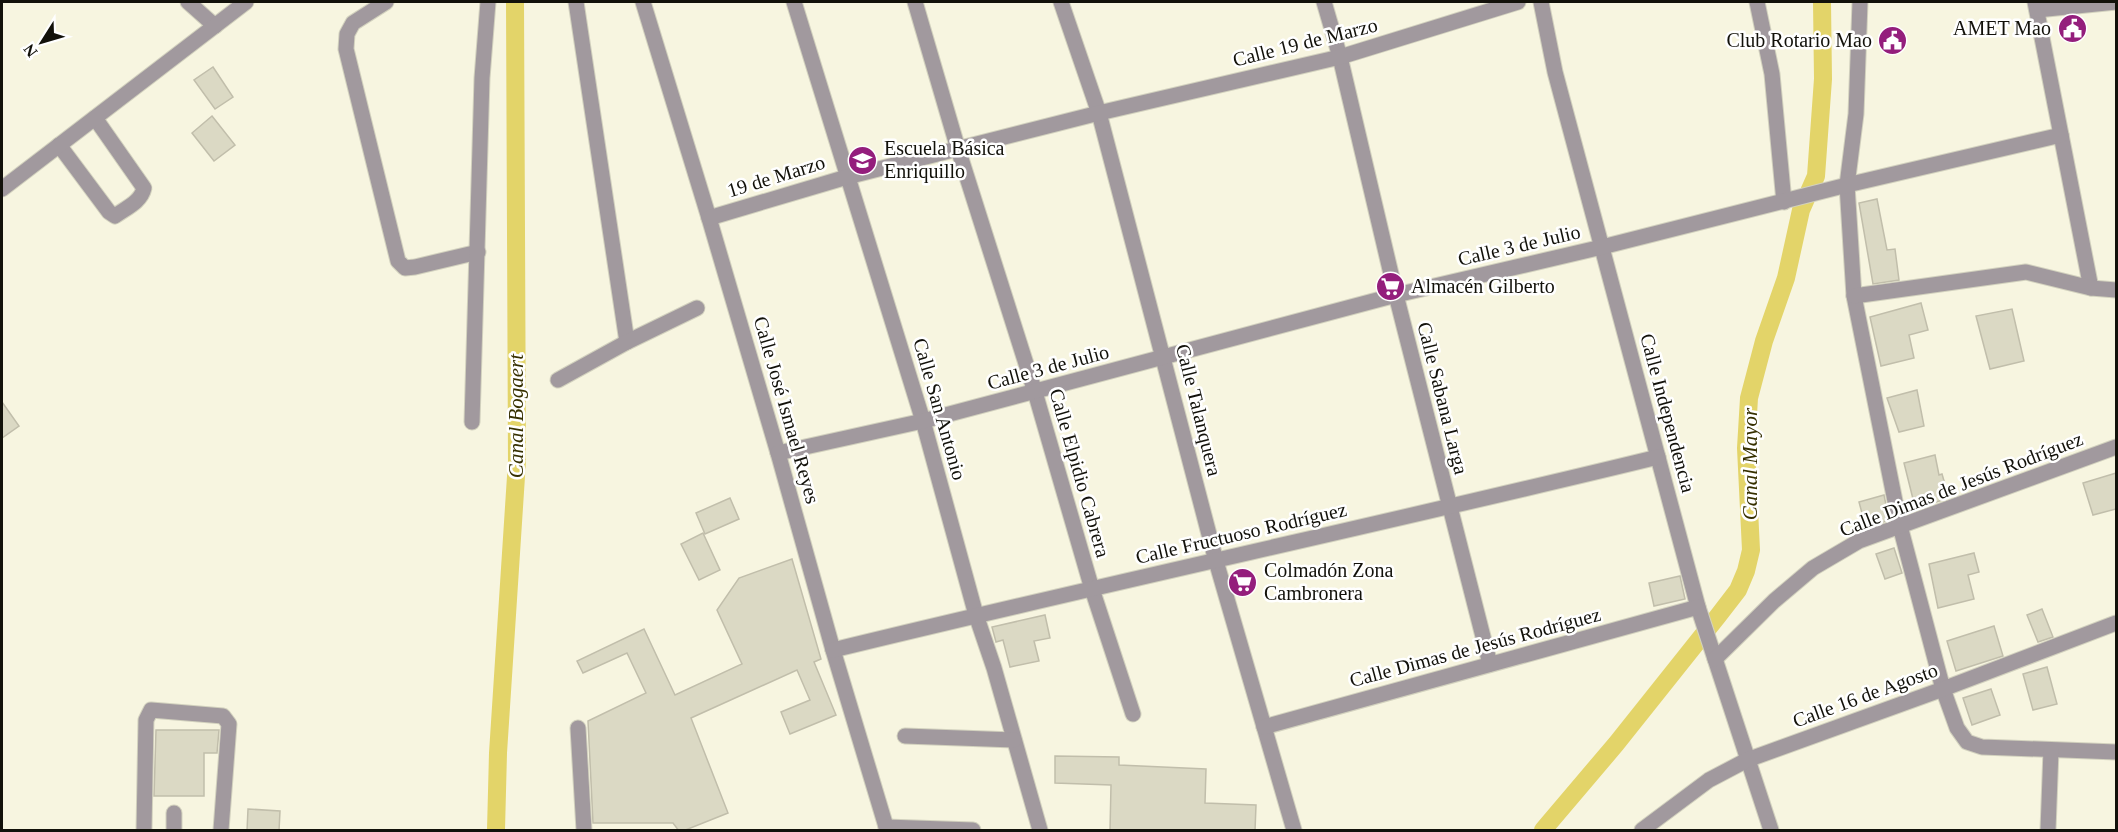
<svg xmlns="http://www.w3.org/2000/svg" width="2118" height="832" viewBox="0 0 2118 832" font-family="Georgia,serif">
	<style>
		.lines { fill: none; stroke-linecap: round; stroke-linejoin: round }
		.canal { stroke: #e3d469; stroke-width: 18 }
		.building { fill: #dbd9c4; stroke: #c1beab; stroke-width: 1.5 }
		.minor-casing { stroke: #d2d1be; stroke-width: 17 }
		.minor { stroke: #a1999e; stroke-width: 15 }
		.labels { text-anchor: middle; stroke-width: 5; stroke-linejoin: round; paint-order: stroke }
		.poi-label { font-size: 20px; fill: #12110a; stroke: #fff; text-anchor: start }
		.street-label { font-size: 20px; fill: #12110a; stroke: #fff }
		.water-label { font-size: 21px; font-style: italic; fill: #363000; stroke: #fff }
	</style>
	<rect width="100%" height="100%" fill="#f7f5e0"/>
	<g class="lines">
		<g class="canal">
			<path d="M496 830 498 753 517 461 515 2"/>
			<path d="M1543 830 1616 744 1718 616 1738 590 1746 571 1751 550 1746 448 1749 398 1764 341 1786 278 1801 210 1816 176 1823 79 1822 2"/>
		</g>
	</g>
	<g class="building">
		<path d="M213 67 233 97 215 109 194 80Z"/>
		<path d="M212 116 235 145 214 161 192 133Z"/>
		<path d="M1877 199 1887 250 1895 249 1899 280 1873 284 1859 203Z"/>
		<path d="M1921 303 1928 330 1909 335 1914 358 1881 366 1870 317Z"/>
		<path d="M2012 309 2024 361 1990 369 1976 316Z"/>
		<path d="M1917 390 1924 426 1899 432 1887 398Z"/>
		<path d="M2 402 19 426 2 438Z"/>
		<path d="M1935 455 1939 475 1942 474 1949 498 1930 504 1928 495 1913 499 1904 463Z"/>
		<path d="M2116 473V509L2093 515 2083 483Z"/>
		<path d="M1884 495 1889 520 1866 528 1859 502Z"/>
		<path d="M730 498 739 519 705 534 696 513Z"/>
		<path d="M703 533 720 570 699 580 681 544Z"/>
		<path d="M1894 548 1902 573 1885 579 1876 554Z"/>
		<path d="M1974 553 1979 572 1968 575 1974 599 1938 608 1929 564Z"/>
		<path d="M792 559 821 659 814 662 836 715 790 734 781 712 810 700 797 670 691 718 728 813 683 831H679L673 823H593L588 721 646 693 627 653 583 673 577 661 644 629 675 695 742 664 717 610 739 578Z"/>
		<path d="M1680 576 1685 599 1654 606 1649 583Z"/>
		<path d="M2042 609 2053 637 2038 642 2027 615Z"/>
		<path d="M1045 615 1050 638 1034 641 1039 661 1010 667 1003 640 996 642 992 627Z"/>
		<path d="M1994 626 2003 656 1956 671 1947 641Z"/>
		<path d="M2047 667 2057 704 2033 710 2023 674Z"/>
		<path d="M1991 689 2000 715 1972 725 1963 698Z"/>
		<path d="M156 730H219L217 753H204V796H154Z"/>
		<path d="M1055 756 1119 757V765L1206 769 1205 803 1256 805 1255 831H1110L1111 785 1055 783Z"/>
		<path d="M248 809 280 811 279 831H247Z"/>
	</g>
	<g class="lines">
		<defs>
			<g id="minor">
				<path d="M188 2 215 26"/>
				<path d="M386 2 353 23 347 34 346 49 398 261 405 268 415 267 478 252"/>
				<path d="M576 2 627 342"/>
				<path d="M643 2 709 218 778 453 833 650 887 830"/>
				<path d="M794 2 923 421 976 615 994 668 1040 830"/>
				<path d="M915 2 958 149 1035 392 1092 589 1133 714"/>
				<path d="M1061 2 1099 113 1216 561 1294 830"/>
				<path d="M1324 2 1340 57 1396 295 1490 664"/>
				<path d="M1541 2 1555 72 1698 607 1771 830"/>
				<path d="M1757 2 1772 74 1784 202"/>
				<path d="M1860 2 1856 114 1847 185 1854 296 1900 526 1943 689 1957 728 1967 742 1982 747 2116 752"/>
				<path d="M2035 2 2091 288"/>
				<path d="M2037 10 2116 2"/>
				<path d="M59 145 109 212 115 216C126 208 141 202 144 188L95 118"/>
				<path d="M2 189 246 2"/>
				<path d="M709 218 847 177 1099 113 1340 57 1518 2"/>
				<path d="M1854 296 2026 272 2091 288 2116 290"/>
				<path d="M558 380 627 342 697 308"/>
				<path d="M472 422 482 78 488 2"/>
				<path d="M778 453 923 421 1396 295 1602 247 1847 185 2061 135"/>
				<path d="M833 650C1107 583 1383 524 1658 457"/>
				<path d="M1715 659 1774 601 1813 568 1859 541 2116 447"/>
				<path d="M1264 727 1698 607"/>
				<path d="M578 728 584 830"/>
				<path d="M905 736 1014 740"/>
				<path d="M886 827 973 830"/>
				<path d="M144 830 146 720 151 710 223 716 229 724 221 830"/>
				<path d="M174 830V813"/>
				<path d="M1642 830 1709 780 1747 760 1943 689 2116 623"/>
				<path d="M2048 830 2051 750"/>
			</g>
		</defs>
		<use href="#minor" class="minor-casing"/>
		<use href="#minor" class="minor"/>
	</g>
	<defs>
		<symbol id="civic-disc" viewBox="-11 -11 22 22"><circle r="9.5" fill="#941e7c" stroke="#fff"/><path d="M-.6-6.5H3V-4.5H.6V-3L4-1V1h2V6H-6V1h2V-1L-.6-3ZM-1.2 2.5V6h2.4V2.5Z" fill="#fff"/></symbol>
		<symbol id="school-disc" viewBox="-11 -11 22 22"><circle r="9.5" fill="#941e7c" stroke="#fff"/><path d="M0-5L7-2L0 1L-7-2ZM-4 1L0 2.5L4 1V4Q0 6-4 4Z" fill="#fff"/></symbol>
		<symbol id="supermarket-disc" viewBox="-11 -11 22 22"><circle r="9.5" fill="#941e7c" stroke="#fff"/><path d="M-6-5.5h2.5l.6 2H6L4.5 2H-2.5L-4.4-4H-6ZM-1.5 3.2a1.3 1.3 0 1 0 .1 0ZM3 3.2a1.3 1.3 0 1 0 .1 0Z" fill="#fff"/></symbol>
	</defs>
	<g fill-rule="evenodd">
		<use href="#civic-disc" x="2056" y="12" width="33" height="33"/>
		<use href="#civic-disc" x="1876" y="24" width="33" height="33"/>
		<use href="#school-disc" x="846" y="144" width="33" height="33"/>
		<use href="#supermarket-disc" x="1374" y="270" width="33" height="33"/>
		<use href="#supermarket-disc" x="1226" y="566" width="33" height="33"/>
	</g>
	<g class="labels">
		<g class="poi-label">
			<text x="2051" y="35" text-anchor="end">AMET Mao</text>
			<text x="1872" y="47" text-anchor="end">Club Rotario Mao</text>
			<text x="884" y="155">Escuela Básica<tspan x="884" dy="23">Enriquillo</tspan></text>
			<text x="1411" y="293">Almacén Gilberto</text>
			<text x="1264" y="577">Colmadón Zona<tspan x="1264" dy="23">Cambronera</tspan></text>
		</g>
		<g class="street-label">
			<text transform="translate(1305 42) rotate(-14)" y="7">Calle 19 de Marzo</text>
			<text transform="translate(776 176) rotate(-17)" y="7">19 de Marzo</text>
			<text transform="translate(1519 245) rotate(-13)" y="7">Calle 3 de Julio</text>
			<text transform="translate(1048 367) rotate(-15)" y="7">Calle 3 de Julio</text>
			<text transform="translate(1443 398) rotate(76)" y="7">Calle Sabana Larga</text>
			<text transform="translate(940 409) rotate(74)" y="7">Calle San Antonio</text>
			<text transform="translate(787 410) rotate(74)" y="7">Calle José Ismael Reyes</text>
			<text transform="translate(1199 410) rotate(76)" y="7">Calle Talanquera</text>
			<text transform="translate(1668 413) rotate(75)" y="7">Calle Independencia</text>
			<text transform="translate(1080 473) rotate(74)" y="7">Calle Elpidio Cabrera</text>
			<text transform="translate(1961 484) rotate(-21)" y="7">Calle Dimas de Jesús Rodríguez</text>
			<text transform="translate(1241 533) rotate(-13)" y="7">Calle Fructuoso Rodríguez</text>
			<text transform="translate(1475 647) rotate(-15)" y="7">Calle Dimas de Jesús Rodríguez</text>
			<text transform="translate(1865 695) rotate(-20)" y="7">Calle 16 de Agosto</text>
		</g>
		<g class="water-label">
			<text transform="translate(516 416) rotate(-90)" y="7">Canal Bogaert</text>
			<text transform="translate(1750 464) rotate(-90)" y="7">Canal Mayor</text>
		</g>
	</g>
	<rect width="2118" height="832" fill="none" stroke="#12110a" stroke-width="6"/>
	<g transform="translate(42 42) rotate(233)" stroke="#ffffff" stroke-width="4.5" paint-order="stroke">
	<path d="M0-4.5L10 22L0 15L-10 22Z" fill="#12110a"/>
	<text y="-9" font-size="16" font-weight="bold" text-anchor="middle" fill="#12110a">N</text>
	</g>
</svg>
